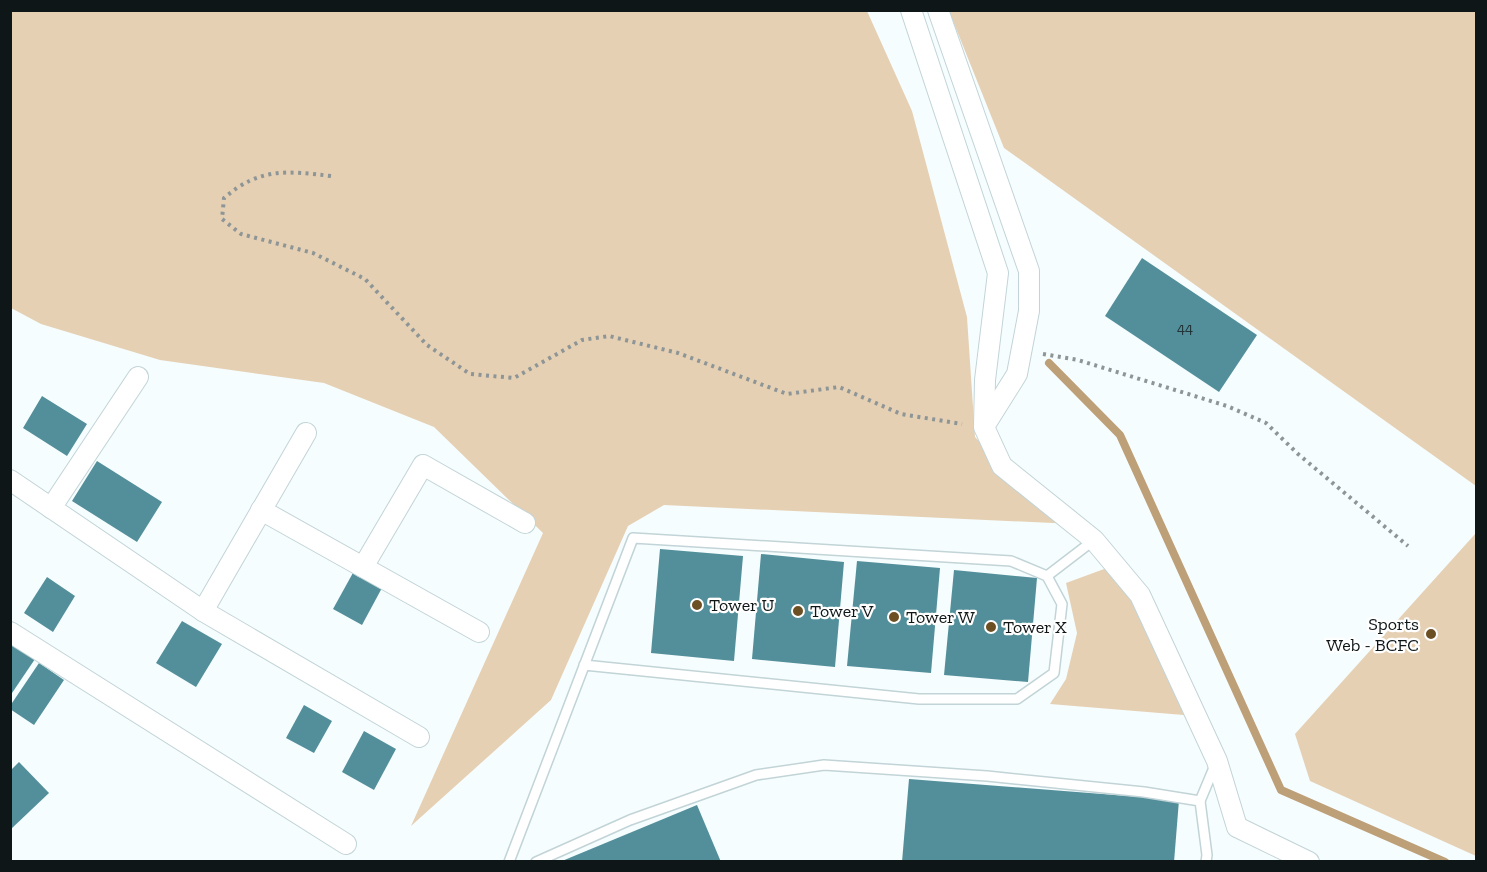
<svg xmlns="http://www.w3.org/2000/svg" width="1487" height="872" viewBox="0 0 1487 872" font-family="'Zilla Slab',serif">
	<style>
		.green { fill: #e5d0b4 }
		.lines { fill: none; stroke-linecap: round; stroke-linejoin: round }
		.stream { stroke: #bd9f78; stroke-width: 8 }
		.building { fill: #538f9a }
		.service-casing { stroke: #c2d4d7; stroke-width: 12 }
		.minor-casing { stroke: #c2d4d7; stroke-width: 22 }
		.path { stroke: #8e9596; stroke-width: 4; stroke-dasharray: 3 4.5; stroke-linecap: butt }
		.service { stroke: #fff; stroke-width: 9 }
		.minor { stroke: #fff; stroke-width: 20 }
		.poi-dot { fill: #6d4f24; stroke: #fff; stroke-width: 2 }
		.labels { text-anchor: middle; stroke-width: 4.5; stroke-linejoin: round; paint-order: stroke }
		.number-label { font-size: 15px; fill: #203438 }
		.poi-label { font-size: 18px; fill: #0f1617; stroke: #fff; text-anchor: start }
	</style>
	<rect width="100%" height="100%" fill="#f6fdfe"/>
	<g class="green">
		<path d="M10 11H867L912 111 967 317 975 437 1002 466 1074 524 664 505 628 526 551 700 411 826 543 533 434 427 324 383 160 360 41 324 11 308Z"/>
		<path d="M949 11H1476V486L1004 148Z"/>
		<path d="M1476 533V856L1310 781 1295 734Z"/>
		<path d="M1115 565 1196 716 1050 704 1066 679 1077 633 1066 583Z"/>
	</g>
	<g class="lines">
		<path class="stream" d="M1049 363 1120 435 1281 790 1445 862"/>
	</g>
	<g class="building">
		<path d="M1142 258 1257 335 1219 392 1105 316Z"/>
		<path d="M42 396 87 424 67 456 23 428Z"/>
		<path d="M97 461 162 502 137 542 72 501Z"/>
		<path d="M660 549 743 556 734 661 651 653Z"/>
		<path d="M761 554 844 562 835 667 752 659Z"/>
		<path d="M857 561 940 568 931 673 847 666Z"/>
		<path d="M954 570 1037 578 1028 682 944 675Z"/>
		<path d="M354 571 383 586 362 625 333 609Z"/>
		<path d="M47 577 75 596 53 632 24 613Z"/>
		<path d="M182 621 222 644 196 687 156 663Z"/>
		<path d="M10 643 35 659 10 696Z"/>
		<path d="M39 663 64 680 34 725 10 709V706Z"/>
		<path d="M304 705 332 721 314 753 286 738Z"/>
		<path d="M364 731 396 749 374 790 342 772Z"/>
		<path d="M19 762 49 793 10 830V771Z"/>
		<path d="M909 779 1179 800 1174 862H902Z"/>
		<path d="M697 805 721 862H562V861Z"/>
	</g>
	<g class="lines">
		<defs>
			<g id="service">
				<path d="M1047 576 1094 540"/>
				<path d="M1200 801 1216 763"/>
				<path d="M509 862 633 538 1011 561 1047 576 1062 604 1054 673 1017 699H919L584 665"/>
				<path d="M536 862 630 820 756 775 824 765 987 776 1144 792 1200 801 1207 855 1206 862"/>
			</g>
			<g id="minor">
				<path d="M911 10 998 273 985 380 984 427 1002 466 1094 540 1140 595 1217 761 1237 827 1309 862"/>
				<path d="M938 10 1029 271V311L1017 374 985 425"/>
				<path d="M10 480 203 611 419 737"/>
				<path d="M51 508 138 377"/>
				<path d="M261 510 479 632"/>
				<path d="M363 567 423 465 525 523"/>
				<path d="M203 611 306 433"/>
				<path d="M10 632 346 844"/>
			</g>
		</defs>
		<use href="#service" class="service-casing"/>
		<use href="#minor" class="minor-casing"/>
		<g class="path">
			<path d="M331 176C287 171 260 167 224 198L222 219 241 234 313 253 365 279 427 345 470 374 514 378 582 340 609 336 678 353 787 394 839 387 901 414 962 424"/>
			<path d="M1043 354 1078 360 1227 406 1266 423 1298 454 1408 546"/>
		</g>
		<use href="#service" class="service"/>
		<use href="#minor" class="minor"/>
	</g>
	<g class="poi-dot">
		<circle cx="697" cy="605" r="6"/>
		<circle cx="798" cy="611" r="6"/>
		<circle cx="894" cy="617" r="6"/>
		<circle cx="991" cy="627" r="6"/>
		<circle cx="1431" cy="634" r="6"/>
	</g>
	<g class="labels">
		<g class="number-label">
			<text x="1185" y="333">44</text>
		</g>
		<g class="poi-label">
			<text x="709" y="611">Tower U</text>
			<text x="810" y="617">Tower V</text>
			<text x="906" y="623">Tower W</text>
			<text x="1419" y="630" text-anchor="end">Sports<tspan x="1419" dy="21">Web - BCFC</tspan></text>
			<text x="1003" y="633">Tower X</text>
		</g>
	</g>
	<rect width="1487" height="872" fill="none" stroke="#0f1617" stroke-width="24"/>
</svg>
